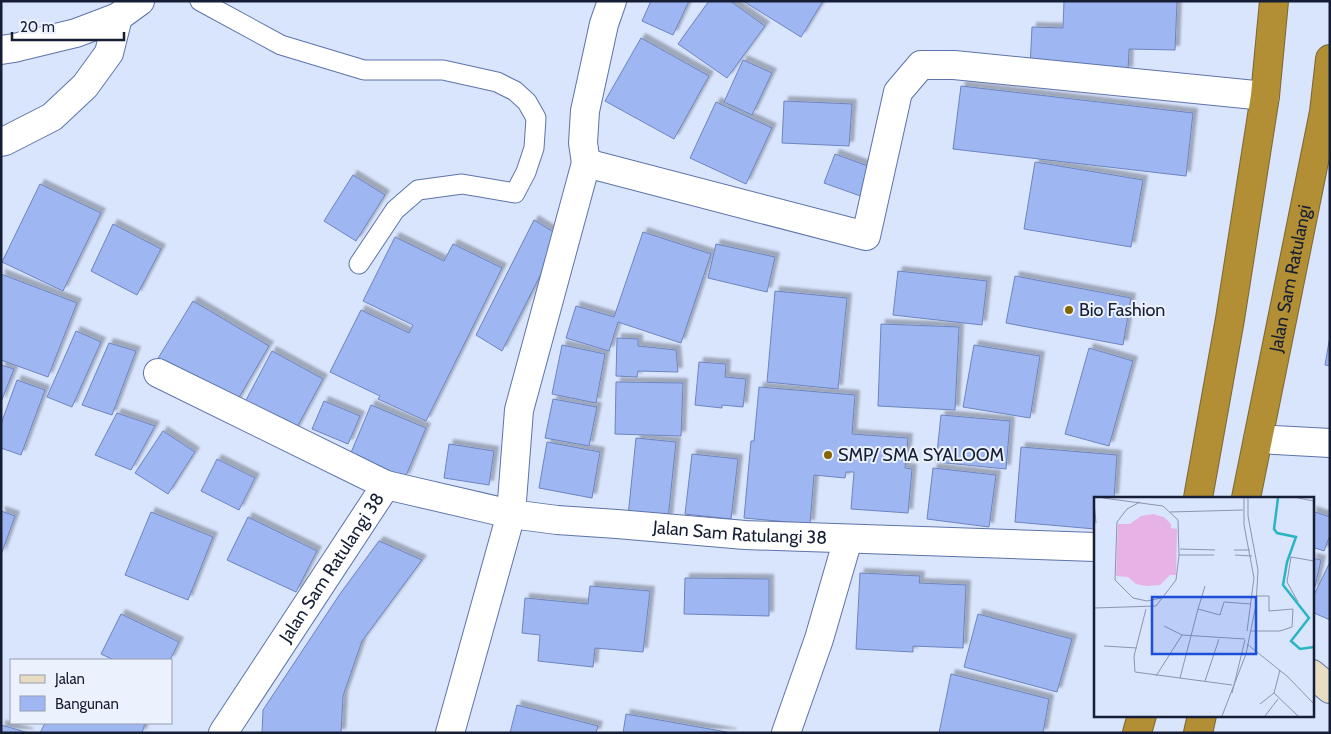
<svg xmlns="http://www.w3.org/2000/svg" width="1331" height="734" viewBox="0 0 1331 734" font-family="Cabin,sans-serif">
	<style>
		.building { fill: #9eb7f3; stroke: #6d84bd; filter: url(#shadow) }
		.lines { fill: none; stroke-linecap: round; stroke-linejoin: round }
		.lane-casing { stroke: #5d73aa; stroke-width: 21 }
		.street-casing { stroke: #5d73aa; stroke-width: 30 }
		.secondary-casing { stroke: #5d73aa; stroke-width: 30 }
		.highway-casing { stroke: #7b6734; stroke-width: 30 }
		.lane { stroke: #fff; stroke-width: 19 }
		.street { stroke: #fff; stroke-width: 28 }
		.secondary { stroke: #e8ddc2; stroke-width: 28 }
		.highway { stroke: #b28e34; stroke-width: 28 }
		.poi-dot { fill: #856500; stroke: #ecf1fe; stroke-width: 2 }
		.labels { text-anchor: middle; stroke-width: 4; stroke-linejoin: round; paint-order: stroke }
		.street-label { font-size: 18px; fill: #151e34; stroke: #ecf1fe }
		.poi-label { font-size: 18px; fill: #151e34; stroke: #ecf1fe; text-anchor: start }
		.inset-river { fill: none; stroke: #2ab5c5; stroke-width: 2.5 }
		.inset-road { fill: none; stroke: #8b95ad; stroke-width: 1 }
		.view { fill: #1d4ed8; fill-opacity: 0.15; stroke: #1d4ed8; stroke-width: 2.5 }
		.inset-edge { fill: none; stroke: #151e34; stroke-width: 2.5 }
	</style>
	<defs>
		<filter id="shadow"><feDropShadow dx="4.5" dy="-4.5" stdDeviation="1" flood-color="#0004"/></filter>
	</defs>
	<rect width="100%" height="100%" fill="#d9e4fd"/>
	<g class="building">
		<path d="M651 1H689L673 35 642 21Z"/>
		<path d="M709 1H730L765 26 727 78 678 44Z"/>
		<path d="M743 1H823L801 37Z"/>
		<path d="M1064 1H1177L1175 50 1129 49 1128 71 1030 67 1032 27 1063 28Z"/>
		<path d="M641 38 709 76 674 139 605 101Z"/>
		<path d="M743 60 772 73 752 115 724 102Z"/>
		<path d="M961 86 1193 113 1186 176 953 149Z"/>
		<path d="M784 101 852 104 849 146 782 143Z"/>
		<path d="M716 102 772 128 746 184 690 158Z"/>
		<path d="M835 154 876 169 866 198 824 183Z"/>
		<path d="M1035 162 1143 180 1131 247 1024 229Z"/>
		<path d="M353 175 385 195 356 241 324 221Z"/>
		<path d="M40 184 101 213 63 291 2 262Z"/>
		<path d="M534 220 560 236 502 351 476 335Z"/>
		<path d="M113 224 161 249 137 295 91 271Z"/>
		<path d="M643 232 711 254 681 343 618 322 609 351 566 338 576 306 614 317Z"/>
		<path d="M395 237 444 261 453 244 502 268 426 421 378 399 380 396 330 372 361 310 409 333 413 325 363 301Z"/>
		<path d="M716 244 775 257 767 292 708 278Z"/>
		<path d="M898 271 987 281 982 325 893 315Z"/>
		<path d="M1 274 77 303 48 377 1 360Z"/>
		<path d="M1015 276 1131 298 1123 345 1006 323Z"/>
		<path d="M775 291 847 298 838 389 767 382Z"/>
		<path d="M193 301 269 346 234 406 157 360Z"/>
		<path d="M881 324 959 327 955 410 878 406Z"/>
		<path d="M76 331 101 342 72 407 47 397Z"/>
		<path d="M1330 336V366L1325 365Z"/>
		<path d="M617 338 638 339V346L676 350 678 372 638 371 637 377 616 376Z"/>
		<path d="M109 343 136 351 112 415 82 405Z"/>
		<path d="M562 345 605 354 596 403 552 394Z"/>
		<path d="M974 345 1040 356 1030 418 963 407Z"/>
		<path d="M1089 348 1133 361 1109 446 1065 434Z"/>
		<path d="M272 351 323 379 295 431 244 404Z"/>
		<path d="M699 362 726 364 725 377 746 379 743 407 722 405V408L695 405Z"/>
		<path d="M1 365 14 369 1 402Z"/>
		<path d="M17 380 45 390 21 455 1 448V424Z"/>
		<path d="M616 382 683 383 681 436 615 434Z"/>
		<path d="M759 387 855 395 852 434 908 438 905 468 912 469 908 513 851 509 854 472H846L845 478 814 475 810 524 744 518 751 441H754Z"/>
		<path d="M553 399 597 407 589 446 545 438Z"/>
		<path d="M324 401 360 416 348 444 312 429Z"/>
		<path d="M371 405 426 428 405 478 350 455Z"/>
		<path d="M117 413 155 426 131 470 95 455Z"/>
		<path d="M941 415 1010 421 1006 469 936 462Z"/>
		<path d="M163 431 195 452 168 494 135 473Z"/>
		<path d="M636 438 676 442 668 519 628 516Z"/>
		<path d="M547 442 600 452 592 498 539 488Z"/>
		<path d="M449 444 494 451 489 485 444 478Z"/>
		<path d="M1021 447 1117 455 1114 498H1095V529L1015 522Z"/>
		<path d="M692 454 738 459 731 519 685 514Z"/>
		<path d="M217 459 255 478 239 510 201 491Z"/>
		<path d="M933 468 996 475 989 527 927 519Z"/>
		<path d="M1 511 15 516 1 555Z"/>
		<path d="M1312 511 1330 517V535L1324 551 1312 547Z"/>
		<path d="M151 512 213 537 188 600 125 575Z"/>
		<path d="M248 517 317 551 296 592 227 560Z"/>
		<path d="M379 541 422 560 362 641 343 696 341 733H262L263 710 340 594Z"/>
		<path d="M1312 558 1321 560 1314 591 1312 590Z"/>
		<path d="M1330 562V620L1312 612V599Z"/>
		<path d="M860 573 920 576 919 583 966 585 963 648 913 646V652L856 649Z"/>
		<path d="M685 578 769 579V616L684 614Z"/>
		<path d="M590 586 650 591 643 652 595 648 593 667 538 661 540 635 522 633 525 598 588 604Z"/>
		<path d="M121 614 179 642 170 660H114L101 654Z"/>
		<path d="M978 614 1072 639 1057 692 964 667Z"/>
		<path d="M951 674 1049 699 1043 733H939Z"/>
		<path d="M517 705 598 726 596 733H510Z"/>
		<path d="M626 714 732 733H623Z"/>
		<path d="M45 723H145L142 733H40Z"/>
		<path d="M1 725 29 733H1Z"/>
	</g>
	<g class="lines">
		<defs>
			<path id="lane" d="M200 1 281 45 364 70H443L497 82 515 91 527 102 536 118 534 148 526 172 515 193 462 184 418 190 395 210 359 264"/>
			<g id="street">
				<path d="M1 50 14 48 76 33 118 17"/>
				<path d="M1 142 5 141 52 117 85 86 109 53 118 17 140 1"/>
				<path d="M586 163 583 143 585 111 604 24 612 1"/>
				<path d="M158 373 386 485"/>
				<path d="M1258 439 1330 443"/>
				<path id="s1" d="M223 733 386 485 511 514 557 520 617 524 745 535 1095 547"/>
				<path d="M450 733 511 514 519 410 586 163 866 236 898 92 921 65H954L1265 96"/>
				<path d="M786 733 819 639 848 539"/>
			</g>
			<path id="secondary" d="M1312 674 1330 689"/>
			<g id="highway">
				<path d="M1198 498 1230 319 1265 96 1274 1"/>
				<path id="s2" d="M1246 498 1324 112 1330 59"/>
				<path d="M1137 733 1142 715"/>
				<path d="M1198 733 1202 715"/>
			</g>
		</defs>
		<use href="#lane" class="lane-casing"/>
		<use href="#street" class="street-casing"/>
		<use href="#secondary" class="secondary-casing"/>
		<use href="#highway" class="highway-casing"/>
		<use href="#lane" class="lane"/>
		<use href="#street" class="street"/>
		<use href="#secondary" class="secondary"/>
		<use href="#highway" class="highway"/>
	</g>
	<g class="poi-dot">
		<circle cx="1069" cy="310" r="5"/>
		<circle cx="828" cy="455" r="5"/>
	</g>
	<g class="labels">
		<g class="street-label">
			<text dy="6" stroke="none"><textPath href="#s2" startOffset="224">Jalan Sam Ratulangi</textPath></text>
			<text dy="6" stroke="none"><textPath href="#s1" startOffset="655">Jalan Sam Ratulangi 38</textPath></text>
			<text dy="6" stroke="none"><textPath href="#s1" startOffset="198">Jalan Sam Ratulangi 38</textPath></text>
		</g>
		<g class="poi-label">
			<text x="1079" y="316">Bio Fashion</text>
			<text x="838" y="461">SMP/ SMA SYALOOM</text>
		</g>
	</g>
	<g transform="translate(1094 497)">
		<rect width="220" height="220" fill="#d9e4fd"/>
		<path d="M59 17 70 20 77 27V31L83 32 82 78H76L66 88 53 89 42 87 34 80 22 79 24 27H36L47 19Z" fill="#e7b3e6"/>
		<path class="inset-river" d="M184 1 180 32 183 36 202 40 193 65 189 88 215 121 197 144 206 152 220 150"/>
		<path class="inset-road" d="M150 1V28L160 81 153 134M204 1 220 4M0 5 2 26M46 5 33 12 23 25 21 83 39 101 53 104 67 101M76 15 149 13M86 52 121 53M140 53H156M85 58H120M141 58 158 59M204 105 193 85 197 60 220 64M0 111 62 109 82 83 85 58 84 23 69 9 9 1M52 112 40 159 41 175 138 188M104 112 111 89M70 129 88 138M157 134H186L198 130 199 112 175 114V99H163M153 147 194 180 220 207M10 149 43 151M186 173 180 196 204 219M62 179 88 138 151 142M86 181 104 112 126 118 130 105 157 107M111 184 125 142M138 196 151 143M166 207 180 196M128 219 152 157 162 108 164 73 154 19V1M171 219 184 202"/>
		<path class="view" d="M58 100H162V157H58Z"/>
		<rect width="220" height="220" class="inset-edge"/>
	</g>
	<rect width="1331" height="734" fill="none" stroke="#151e34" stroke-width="5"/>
	<rect x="10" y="659" width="162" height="65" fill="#ecf1fe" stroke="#969dad"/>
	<rect x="20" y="675" width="25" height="8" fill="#e8ddc2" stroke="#969dad"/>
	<text x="55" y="684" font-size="15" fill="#151e34">Jalan</text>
	<rect x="20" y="696" width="25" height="15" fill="#9eb7f3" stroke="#969dad"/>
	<text x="55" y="709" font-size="15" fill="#151e34">Bangunan</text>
	<path d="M12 32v8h112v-8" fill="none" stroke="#151e34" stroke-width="2.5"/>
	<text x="20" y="32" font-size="15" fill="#151e34" stroke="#ecf1fe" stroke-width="4" paint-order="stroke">20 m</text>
</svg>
